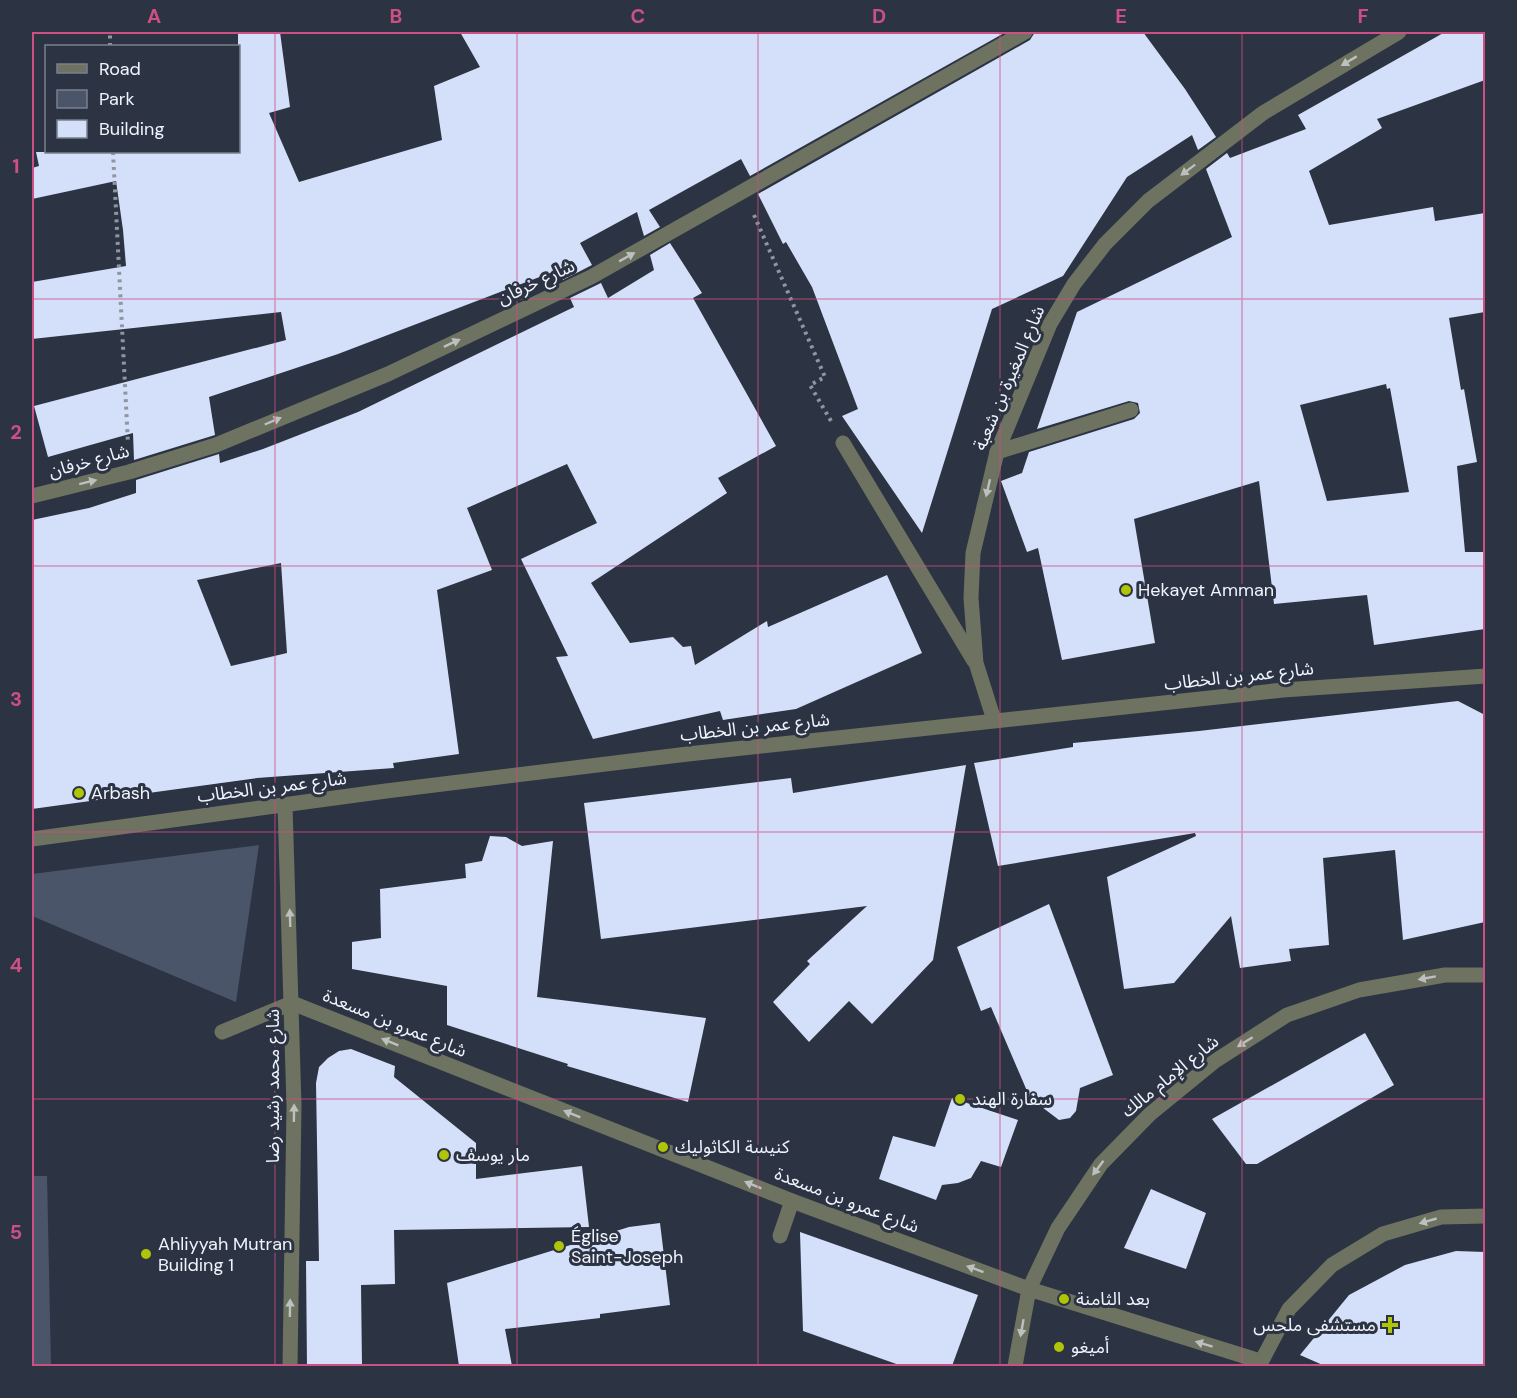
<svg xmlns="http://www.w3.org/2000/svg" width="1517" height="1398" viewBox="0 0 1517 1398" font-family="'DM Sans','Noto Sans Arabic',sans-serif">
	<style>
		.green { fill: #4b556a }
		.building { fill: #d4e0fa; fill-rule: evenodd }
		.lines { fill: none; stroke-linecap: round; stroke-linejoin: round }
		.path { stroke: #8f95a1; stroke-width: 4; stroke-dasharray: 3 4.5; stroke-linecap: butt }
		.minor { stroke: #6e7260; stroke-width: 15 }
		.oneway { fill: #bcc0bf }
		.grid { fill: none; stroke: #ce4f84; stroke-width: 1.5; stroke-opacity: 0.55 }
		.poi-dot { fill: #aec508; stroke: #2c3342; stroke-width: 2 }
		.labels { text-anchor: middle; stroke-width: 6; stroke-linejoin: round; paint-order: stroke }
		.street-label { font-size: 18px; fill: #f0f4fe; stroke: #2c3342 }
		.poi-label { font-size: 18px; fill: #f0f4fe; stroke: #2c3342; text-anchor: start }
		.neatline { fill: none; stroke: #ce4f84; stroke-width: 2 }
		.grid-label { font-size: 20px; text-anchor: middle; font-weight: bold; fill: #ce4f84 }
	</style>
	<rect width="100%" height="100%" fill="#2c3342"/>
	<g class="green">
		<path d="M259 845 236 1002 32 916V874Z"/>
		<path d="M32 1176H47L51 1366H32Z"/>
	</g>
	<g class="building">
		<path d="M238 32H280L290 107 269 113 299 182 442 140 434 86 480 67 460 32H1006L750 176 741 159 649 210 660 227 644 236 637 212 580 243 592 265 563 280 558 270 338 354 209 397 215 435 134 460 133 433 48 457 34 406 286 340 281 312 32 339V282L126 266 123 230 116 181 32 199V168L39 166 36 152H238Z"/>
		<path d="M1035 32H1143L1185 89 1216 137 1198 150 1192 135 1127 177 1063 276 992 309 922 533 842 416 858 409 812 287 786 242 783 244 758 194 1030 40Z"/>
		<path d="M1445 32H1485V80L1377 119 1382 128 1309 171 1329 225 1433 207 1435 221 1485 213V312L1449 318 1461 390 1464 389 1477 462 1457 466 1465 552H1485V629L1374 645 1367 595 1274 604 1259 481 1134 519 1155 643 1062 660 1038 548 1027 552 1001 481 1022 473 1029 452 1134 419 1140 413 1138 403 1129 401 1037 429 1077 312 1232 237 1206 169 1227 153 1230 158 1306 129 1298 115ZM1386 384 1387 389 1390 388 1409 492 1327 501 1300 405Z"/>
		<path d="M670 243 702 293 693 298 776 446 718 478 727 493 591 583 630 643 673 637 683 647 691 646 695 665 767 621 768 627 887 575 922 653 796 709 723 720 720 711 593 739 556 657 568 656 521 559 597 523 567 464 467 508 492 570 437 590 459 754 393 763 394 768 257 778 32 809V520L89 508 136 493V480L219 454 220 463 263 449 358 412 574 307 570 298 601 283 608 298 654 270 650 255ZM281 563 287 653 231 666 197 580Z"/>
		<path d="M1458 701 1485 715V922L1403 940 1395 850 1323 858 1329 945 1289 949 1291 961 1240 968 1231 916 1174 983 1124 989 1107 877 1196 836 1195 833 998 866 974 763 1073 747V743L1199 731Z"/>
		<path d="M966 765 933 960 872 1024 849 1001 809 1042 773 1002 810 964 807 961 867 906 601 939 584 803 791 778 793 793Z"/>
		<path d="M490 836 506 837 522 846 553 841 537 997 706 1018 688 1102 567 1066 568 1064 447 1025V986L352 969V942L381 938 380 889 466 878 465 864 482 861Z"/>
		<path d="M1049 904 1113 1075 1080 1088 1076 1111 1070 1118 1059 1120 1030 1098 991 1007 981 1011 957 947Z"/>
		<path d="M1365 1033 1394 1085 1257 1164H1246L1212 1119Z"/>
		<path d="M351 1049 395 1066 394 1077 476 1143V1179L582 1166 589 1227 394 1230 395 1284 361 1285 362 1366H307L306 1261H319L316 1083 319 1067 328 1058 339 1051Z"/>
		<path d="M952 1098 1018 1120 1001 1167 981 1161 971 1178 958 1183 942 1185 936 1200 879 1179 893 1136 935 1147Z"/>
		<path d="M1151 1189 1206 1213 1186 1269 1124 1248Z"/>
		<path d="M660 1223 670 1305 600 1314V1318L505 1329 512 1366H459L447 1283 629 1227Z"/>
		<path d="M800 1232 978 1295 952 1366H902L803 1331Z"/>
		<path d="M1456 1251 1485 1252V1366H1325L1300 1355 1349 1295 1405 1265Z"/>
	</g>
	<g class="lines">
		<g class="path">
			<path d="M110 46V32"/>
			<path d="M113 152 128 444"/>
			<path d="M754 215 825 377 810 385 831 421"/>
		</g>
		<g class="minor">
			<path d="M843 443 974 661"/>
			<path d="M997 452 1131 410"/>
			<path d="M32 496 129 472 216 445 388 374 591 277 1025 32"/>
			<path d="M994 720 976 663 971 598 973 553 997 452 1050 324 1074 284 1105 244 1148 201 1263 113 1399 32"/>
			<path d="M285 805 294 1106 290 1366"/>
			<path d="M32 839 386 791 688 754 1283 690 1486 676"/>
			<path d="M222 1032 292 1003 792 1201 1029 1289 1260 1361"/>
			<path d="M780 1236 792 1201"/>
			<path d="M1015 1366 1029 1289 1058 1228 1101 1164 1150 1114 1215 1061 1287 1015 1359 990 1445 975H1486"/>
			<path d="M1259 1366 1289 1309 1332 1265 1383 1234 1441 1217 1486 1216"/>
		</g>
	</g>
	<defs><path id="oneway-solid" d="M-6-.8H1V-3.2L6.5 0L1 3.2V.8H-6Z" transform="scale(1.5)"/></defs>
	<g class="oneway">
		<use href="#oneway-solid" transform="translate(1349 61) rotate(149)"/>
		<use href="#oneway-solid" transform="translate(1188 170) rotate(143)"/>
		<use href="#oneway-solid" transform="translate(627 257) rotate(-29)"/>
		<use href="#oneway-solid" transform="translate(452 343) rotate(-25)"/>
		<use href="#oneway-solid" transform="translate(273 421) rotate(-23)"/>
		<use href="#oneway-solid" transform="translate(88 482) rotate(-14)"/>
		<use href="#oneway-solid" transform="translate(988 488) rotate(103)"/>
		<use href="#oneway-solid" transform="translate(290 918) rotate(-92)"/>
		<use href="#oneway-solid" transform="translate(1427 978) rotate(170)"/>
		<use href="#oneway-solid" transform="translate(390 1042) rotate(-158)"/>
		<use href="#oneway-solid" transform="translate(1245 1042) rotate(148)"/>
		<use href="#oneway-solid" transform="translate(294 1113) rotate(-89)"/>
		<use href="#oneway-solid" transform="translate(572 1114) rotate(-158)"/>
		<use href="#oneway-solid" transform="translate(1098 1168) rotate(127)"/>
		<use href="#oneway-solid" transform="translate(753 1185) rotate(-158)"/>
		<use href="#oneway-solid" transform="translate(1428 1221) rotate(164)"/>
		<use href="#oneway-solid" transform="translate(975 1269) rotate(-160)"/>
		<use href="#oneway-solid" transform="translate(290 1308) rotate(-89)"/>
		<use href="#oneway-solid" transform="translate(1022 1328) rotate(100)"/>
		<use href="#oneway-solid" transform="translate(1204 1344) rotate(-163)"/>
	</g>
	<path class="grid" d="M275 32V1366M517 32V1366M758 32V1366M1000 32V1366M1242 32V1366M32 299H1486M32 566H1486M32 832H1486M32 1099H1486"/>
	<g class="poi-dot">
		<circle cx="1126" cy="590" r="6"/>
		<circle cx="79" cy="793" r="6"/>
		<circle cx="960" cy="1099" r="6"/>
		<circle cx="663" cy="1147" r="6"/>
		<circle cx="444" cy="1155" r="6"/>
		<circle cx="559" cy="1246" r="6"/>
		<circle cx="146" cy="1254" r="6"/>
		<circle cx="1064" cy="1299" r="6"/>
		<path d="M1387 1316h6v6h6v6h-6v6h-6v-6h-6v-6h6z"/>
		<circle cx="1059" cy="1347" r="6"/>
	</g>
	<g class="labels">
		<g class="street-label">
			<text transform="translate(536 282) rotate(-25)" y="6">شارع خرفان</text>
			<text transform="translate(1009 378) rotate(-67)" y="6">شارع المغيرة بن شعبة</text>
			<text transform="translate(89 461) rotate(-15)" y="6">شارع خرفان</text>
			<text transform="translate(1239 676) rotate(-6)" y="6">شارع عمر بن الخطاب</text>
			<text transform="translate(755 727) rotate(-6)" y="6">شارع عمر بن الخطاب</text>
			<text transform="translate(272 787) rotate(-7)" y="6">شارع عمر بن الخطاب</text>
			<text transform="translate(395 1023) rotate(22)" y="6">شارع عمرو بن مسعدة</text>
			<text transform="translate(1170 1076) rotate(-39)" y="6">شارع الإمام مالك</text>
			<text transform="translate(273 1086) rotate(-90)" y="6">شارع محمد رشيد رضا</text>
			<text transform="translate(847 1200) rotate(21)" y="6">شارع عمرو بن مسعدة</text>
		</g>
		<g class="poi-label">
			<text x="1138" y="596">Hekayet Amman</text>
			<text x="91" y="799">Arbash</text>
			<text x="972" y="1105">سفارة الهند</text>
			<text x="675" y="1153">كنيسة الكاثوليك</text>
			<text x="456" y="1161">مار يوسف</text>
			<text x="571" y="1242">Église<tspan x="571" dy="21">Saint-Joseph</tspan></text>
			<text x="158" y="1250">Ahliyyah Mutran<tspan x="158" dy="21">Building 1</tspan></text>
			<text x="1076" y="1305">بعد الثامنة</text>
			<text x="1376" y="1331" text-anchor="end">مستشفى ملحس</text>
			<text x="1071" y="1353">أميغو</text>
		</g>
	</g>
	<rect width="1517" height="1398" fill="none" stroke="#2c3342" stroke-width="66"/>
	<rect x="45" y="45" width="195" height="108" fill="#2c3342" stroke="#7a808d" stroke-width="1.5"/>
	<rect x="57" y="64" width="30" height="9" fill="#6e7260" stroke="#7a808d" stroke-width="1.5"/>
	<text x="99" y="75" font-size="18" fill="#f0f4fe">Road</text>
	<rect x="57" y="90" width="30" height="18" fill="#4b556a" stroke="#7a808d" stroke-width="1.5"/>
	<text x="99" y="105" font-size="18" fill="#f0f4fe">Park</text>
	<rect x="57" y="120" width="30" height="18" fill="#d4e0fa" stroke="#7a808d" stroke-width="1.5"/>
	<text x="99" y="135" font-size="18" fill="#f0f4fe">Building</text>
	<rect x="33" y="33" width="1451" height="1332" class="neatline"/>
	<g class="grid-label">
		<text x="154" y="23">A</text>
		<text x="396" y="23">B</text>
		<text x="638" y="23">C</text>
		<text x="879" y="23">D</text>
		<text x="1121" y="23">E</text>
		<text x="1363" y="23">F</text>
		<text x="16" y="173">1</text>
		<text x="16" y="439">2</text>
		<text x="16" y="706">3</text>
		<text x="16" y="972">4</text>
		<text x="16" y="1239">5</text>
	</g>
</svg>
